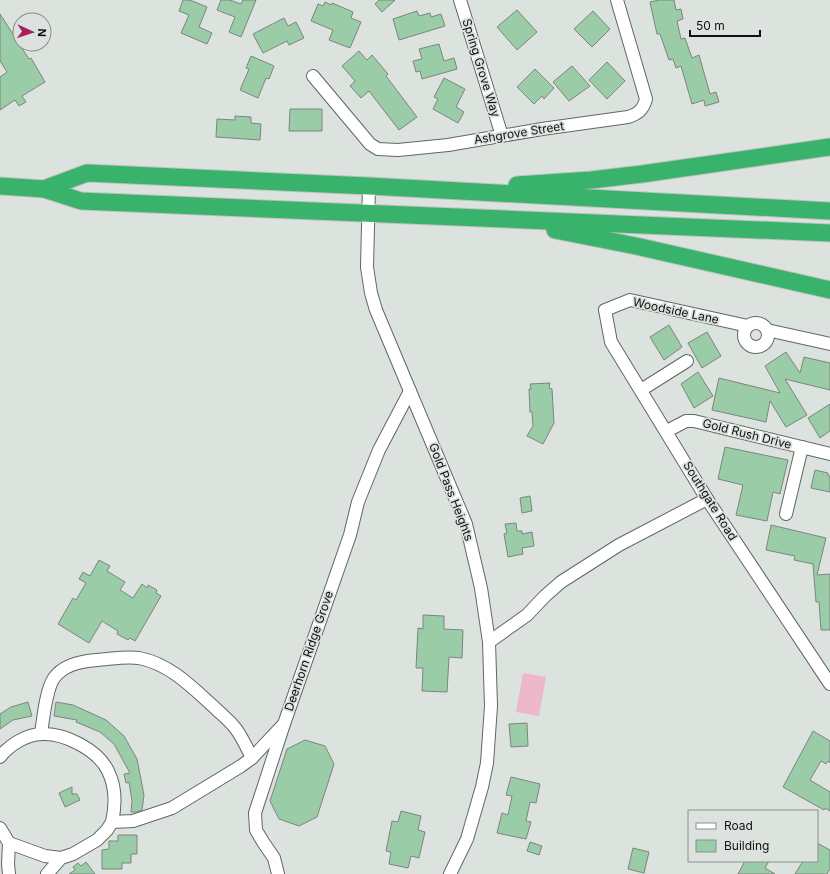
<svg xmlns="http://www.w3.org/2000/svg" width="830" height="874" viewBox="0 0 830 874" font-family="Inter,sans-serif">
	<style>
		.park { fill: #ecb8ca }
		.building { fill: #9acca8; stroke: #7e847f }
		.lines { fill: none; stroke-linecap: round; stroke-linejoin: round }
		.minor-casing { stroke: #616762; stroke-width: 14 }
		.highway-casing { stroke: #c1c1c1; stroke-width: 19 }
		.minor { stroke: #fff; stroke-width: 12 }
		.highway { stroke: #39b36b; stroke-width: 17 }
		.labels { text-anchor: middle; stroke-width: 3.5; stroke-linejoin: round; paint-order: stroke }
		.street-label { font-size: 12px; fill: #0f1210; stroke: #dce3de }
	</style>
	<rect width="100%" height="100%" fill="#dce3de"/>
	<path class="park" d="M523 673 546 677 539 716 516 712Z"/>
	<g class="building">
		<path d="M183 0H190L207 7 199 27 212 33 207 44 181 33 189 15 179 11Z"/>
		<path d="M221 0H230L241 4 243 0H256L241 37 229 32 235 17 217 10Z"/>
		<path d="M379 0H395L382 12 375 4Z"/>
		<path d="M659 0H674L676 10 681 9 683 19 677 21 681 39 685 38 692 58 699 55 710 94 716 92 719 102 705 106 704 100 692 104 681 66 676 68 673 59 669 60 660 34H657L650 2Z"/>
		<path d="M325 2 331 5 332 3 353 12 351 18 361 22 350 48 329 40 333 30 311 21 318 4 323 6Z"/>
		<path d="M517 10 537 32 517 50 497 27Z"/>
		<path d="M417 11 419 16 430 13 431 17 441 14 445 26 399 40 393 19Z"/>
		<path d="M593 11 610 29 592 47 574 29Z"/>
		<path d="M0 14 29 59 31 58 45 82 22 96 26 102 19 106 15 100 0 110V77L7 72 0 61Z"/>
		<path d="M284 18 288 26 296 22 304 38 289 45 287 41 263 53 253 34Z"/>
		<path d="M439 44 444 61 454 58 457 69 422 79 420 71 416 72 413 61 422 59 419 49Z"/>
		<path d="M359 51 367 60 372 55 388 74 386 76 417 117 399 130 369 91 361 98 350 86 355 81 342 66Z"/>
		<path d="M251 56 274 66 269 79 266 78 258 98 240 90 249 69 246 68Z"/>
		<path d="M607 62 625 81 607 99 589 80Z"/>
		<path d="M572 66 590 86 569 101 553 82Z"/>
		<path d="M535 69 554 88 544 99 542 96 534 104 517 87Z"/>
		<path d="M444 78 465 89 456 107 464 112 458 123 433 109 438 99 434 97Z"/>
		<path d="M290 109H322V131H289Z"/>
		<path d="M235 116 251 117V123L261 124 260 140 216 137 217 119 235 120Z"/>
		<path d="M669 325 682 347 664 360 650 337Z"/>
		<path d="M707 332 721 356 702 368 688 343Z"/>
		<path d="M786 352 800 373 804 357 830 363V390L785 379 807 415 786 427 770 401 766 422 712 410 719 378 780 393 765 366Z"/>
		<path d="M698 372 713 396 694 408 681 384Z"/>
		<path d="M550 383 549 388 552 389 554 423 543 444 527 436 533 426 532 412H530L529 389H531L530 384Z"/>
		<path d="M830 404V431L820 438 808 418Z"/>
		<path d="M725 447 788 460 780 494 773 492 767 521 736 515 743 485 718 479Z"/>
		<path d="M815 470 828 473V476H830V492L811 488Z"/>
		<path d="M530 496 532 511 522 513 520 498Z"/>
		<path d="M516 523 517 531H522V534L532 532 534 546 522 548 523 554 508 557 504 534 507 533 505 524Z"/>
		<path d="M771 525 826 538 817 575 830 574V630H821L819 602H816L813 564 794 560 795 556 766 550Z"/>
		<path d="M99 560 110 566 107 571 125 582 120 590 133 598 142 584 147 588 148 585 157 590 156 593 161 596 135 641 130 638 128 640 117 634 118 631 102 621 89 643 58 624 73 598 76 600 86 583 79 579 83 572 90 576Z"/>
		<path d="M423 615 444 616V629L463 630 462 658 449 657 447 692 422 691 423 668H416L418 628 423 629Z"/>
		<path d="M28 702 32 716 13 720 0 729V714L11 707Z"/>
		<path d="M56 702 73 705 106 720 124 736 137 759 144 795 142 810 136 812H131L132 801 129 782 126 783 124 774 130 773 114 744 100 732 76 722 77 720 54 716Z"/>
		<path d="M527 723 528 746 511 747 509 724Z"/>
		<path d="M813 731 830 741V763L828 761 826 764 821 761 810 780 830 792V811L825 808 824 810 783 787Z"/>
		<path d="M305 740 325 746 334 764 317 817 299 826 279 819 270 801 287 749Z"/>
		<path d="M511 777 540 784 536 803 530 802 526 821 531 822 526 839 497 833 502 813 508 815 512 796 506 795Z"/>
		<path d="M72 787V794H77L80 800 65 807 59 793Z"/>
		<path d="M401 811 421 816 418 830 425 832 419 858 411 856 408 868 389 864 391 852 386 851 392 821 398 822Z"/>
		<path d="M118 835H137V854H131V863H122V869H102V850L109 849V841H118Z"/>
		<path d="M530 842 542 846 539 855 527 851Z"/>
		<path d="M817 843 830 850V869L827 874H795L803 861H817Z"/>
		<path d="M633 848 649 852 644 873 628 869Z"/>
		<path d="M745 861H769L765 868 775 874H738Z"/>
		<path d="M86 862 95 874H69L75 870 73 867 78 863 81 866Z"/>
	</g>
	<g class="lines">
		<defs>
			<g id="minor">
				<path d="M460 0 502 136"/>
				<path d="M313 76 370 144 378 149 398 150 448 145 542 129 628 117C638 114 643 110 646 99L617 0"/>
				<path d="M369 186 367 267 371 293 376 310 410 391 466 524 481 588 489 642 491 706 487 763 482 787 467 839 450 874"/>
				<circle cx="756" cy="335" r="12"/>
				<path d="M748 326 630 300 605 310 611 342 707 499 830 684"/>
				<path d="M767 330 830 344"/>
				<path d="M641 390 687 361"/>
				<path d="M667 431 686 421H694L830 454"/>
				<path d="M786 514 802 447"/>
				<path d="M489 642 527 615 545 596 561 582 619 545 707 499"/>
				<path d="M41 734C43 720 46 689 54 678 63 665 82 661 97 660 111 659 126 656 139 658 170 664 192 687 214 707 221 714 230 721 236 729 242 737 247 748 252 758"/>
				<path d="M0 757C9 745 27 734 42 734 65 733 98 750 108 771 116 787 116 804 112 822L133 821 172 808 241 766 252 758 282 726"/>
				<path d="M0 828 9 843 8 864 9 874"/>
				<path d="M9 843 45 856 61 858"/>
				<path d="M47 874 61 858 73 854 97 840 107 830 112 822"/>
				<path d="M278 874 274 858 263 842 256 830 255 813 284 724 350 535 358 502 379 450 410 391"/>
			</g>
			<g id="highway">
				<path d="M517 185 591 180 642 174 830 147"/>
				<path d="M0 186 44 189 81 201 830 233"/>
				<path d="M44 189 87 173 369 186 830 211"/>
				<path d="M555 230 636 246 830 290"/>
			</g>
		</defs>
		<use href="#minor" class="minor-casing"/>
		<use href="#highway" class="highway-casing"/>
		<use href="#minor" class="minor"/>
		<use href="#highway" class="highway"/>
	</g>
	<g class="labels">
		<g class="street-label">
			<text transform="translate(481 68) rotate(73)" y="4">Spring Grove Way</text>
			<text transform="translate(519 133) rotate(-9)" y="4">Ashgrove Street</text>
			<text transform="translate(676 311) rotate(12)" y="4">Woodside Lane</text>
			<text transform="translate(747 434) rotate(14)" y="4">Gold Rush Drive</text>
			<text transform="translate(451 492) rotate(69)" y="4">Gold Pass Heights</text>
			<text transform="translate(710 501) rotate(58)" y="4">Southgate Road</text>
			<text transform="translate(309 651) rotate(-71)" y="4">Deerhorn Ridge Grove</text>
		</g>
	</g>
	<rect x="688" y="810" width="130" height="52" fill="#dce3de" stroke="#8a8f8c"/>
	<rect x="696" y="823" width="20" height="6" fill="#ffffff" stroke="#8a8f8c"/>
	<text x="724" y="830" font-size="12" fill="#0f1210">Road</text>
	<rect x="696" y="840" width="20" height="12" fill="#9acca8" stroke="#8a8f8c"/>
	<text x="724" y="850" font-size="12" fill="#0f1210">Building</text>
	<g transform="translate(32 32) rotate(93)"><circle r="19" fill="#dce3de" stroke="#8a8f8c"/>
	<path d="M0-3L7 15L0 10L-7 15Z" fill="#a81f65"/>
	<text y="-6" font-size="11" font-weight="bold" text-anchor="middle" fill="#0f1210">N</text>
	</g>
	<path d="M690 30v6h70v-6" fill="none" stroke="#0f1210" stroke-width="2"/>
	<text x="696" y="30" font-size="12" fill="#0f1210" stroke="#dce3de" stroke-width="3" paint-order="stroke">50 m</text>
</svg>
